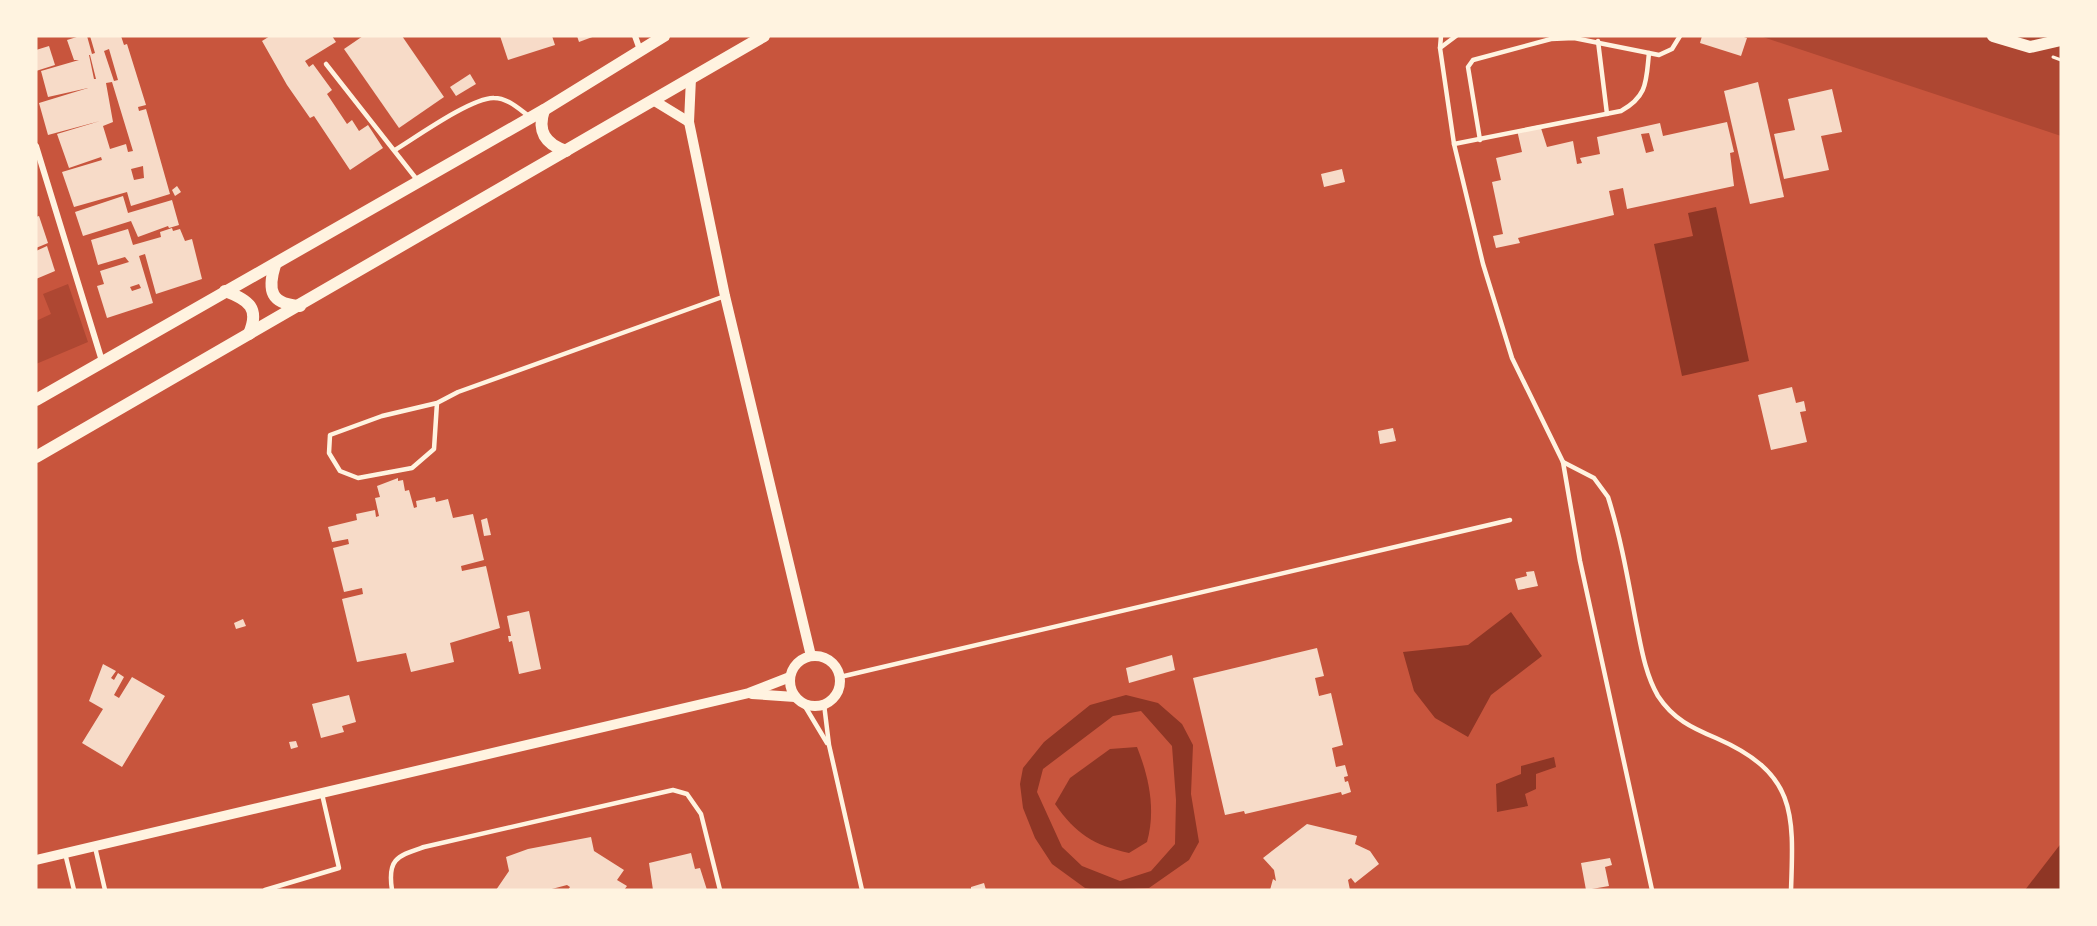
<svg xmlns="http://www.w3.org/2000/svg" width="2097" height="926" viewBox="0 0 2097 926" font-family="'Alegreya Sans',sans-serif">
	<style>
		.green { fill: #ae4732 }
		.water { fill: #8f3625; fill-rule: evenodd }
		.building { fill: #f7dbc8; fill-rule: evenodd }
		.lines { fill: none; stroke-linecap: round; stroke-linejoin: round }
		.path { stroke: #fff3e0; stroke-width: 3 }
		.service { stroke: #fff3e0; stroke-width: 4.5 }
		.minor { stroke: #fff3e0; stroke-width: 6 }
		.tertiary { stroke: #fff3e0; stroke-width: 10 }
		.secondary { stroke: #fff3e0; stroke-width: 12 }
	</style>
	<rect width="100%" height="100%" fill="#c8553d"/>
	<g class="green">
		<path d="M1760 36H2061V136Z"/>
		<path d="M68 284 88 342 36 364V321L51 314 43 294Z"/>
	</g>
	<g class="water">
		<path d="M1716 207 1749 361 1682 376 1654 244 1693 236 1688 213Z"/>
		<path d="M1511 612 1542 656 1491 695 1468 737 1435 718 1414 691 1403 652 1468 645Z"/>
		<path d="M1126 695 1158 703 1182 724 1193 745 1191 794 1199 842 1189 860 1149 888 1096 890 1085 888 1052 864 1035 838 1023 808 1020 784 1023 768 1044 742 1090 705ZM1141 711 1172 746 1176 800 1175 844 1151 871 1120 881 1082 866 1062 847 1037 792 1043 769 1113 716Z"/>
		<path d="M1137 747C1149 777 1156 810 1147 842L1129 853C1093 845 1076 834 1055 804L1070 778 1110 749Z"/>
		<path d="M1554 757 1556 767 1536 774V789L1525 794 1528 806 1497 812 1496 784 1521 774V766Z"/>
		<path d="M2061 844V890H2025L2059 846Z"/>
	</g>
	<g class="building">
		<path d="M80 36H87L92 54 95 53 90 36H121L124 45 127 44 146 105 138 107 139 111 146 109 170 194 131 206 127 192 74 207 62 172 102 160 101 157 69 168 57 134 100 121 48 135 39 103 88 88 48 97 41 71 79 60H74L67 40ZM109 49 118 80 114 81 104 51ZM89 55H90L96 79H94ZM112 82 133 151 128 152 126 144 110 149 103 126 113 122 106 83ZM143 166 144 178 134 180 131 169Z"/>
		<path d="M270 36H332L336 42 305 61 309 67 313 64 332 90 327 94 347 124 352 120 359 131 368 125 383 148 350 170 314 116 310 118 287 85 262 41Z"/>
		<path d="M363 36H402L444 97 399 128 344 49Z"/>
		<path d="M500 36H552L555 45 508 60Z"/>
		<path d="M577 36H595L579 42Z"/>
		<path d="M1702 36H1741L1747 38 1741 56 1700 43Z"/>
		<path d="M49 46 55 65 36 71V50Z"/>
		<path d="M470 74 476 84 456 96 450 87Z"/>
		<path d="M1758 82 1784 197 1750 204 1724 91Z"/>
		<path d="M1832 89 1842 132 1821 136 1829 170 1784 179 1774 134 1795 130 1788 99Z"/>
		<path d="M1727 122 1734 152 1730 153 1734 186 1627 209 1623 188 1609 191 1614 215 1518 238 1520 243 1496 248 1493 236 1503 234 1492 182 1501 180 1496 158 1522 152 1517 130 1540 125 1547 147 1573 141 1577 164 1582 163 1580 158 1600 154 1597 137 1660 123 1663 136ZM1649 133 1654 151 1646 153 1641 134Z"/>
		<path d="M1342 169 1345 182 1324 187 1321 174Z"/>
		<path d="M177 186 181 192 175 196 172 190Z"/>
		<path d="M123 196 128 213 172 200 179 225 169 228 168 226 138 237 131 221 83 236 75 212Z"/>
		<path d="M39 216 48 243 36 248V217Z"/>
		<path d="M172 228 173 231 180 229 185 241 192 239 202 279 156 294 145 254 139 256 153 303 107 318 97 286 104 284 100 271 129 262 125 257 98 265 91 240 128 229 133 245 161 237 160 232ZM139 284 141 288 132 291 130 287Z"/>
		<path d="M47 246 55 271 36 279V251Z"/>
		<path d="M1792 387 1796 403 1804 401 1806 411 1800 412 1807 442 1771 450 1758 395Z"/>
		<path d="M1393 428 1396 441 1380 444 1378 431Z"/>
		<path d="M398 478V481L403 480 405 491 409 490 414 508 417 507 416 501 435 497 436 502 448 499 453 518 473 514 484 560 461 566 462 571 486 566 500 628 450 643 454 662 411 672 406 653 357 662 342 599 363 594 362 588 344 592 333 548 349 544 348 539 332 542 328 527 357 520 356 514 375 510 376 517 379 516 375 498 380 497 377 486Z"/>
		<path d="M487 518 491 535 484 536 481 520Z"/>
		<path d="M1534 571 1538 586 1518 590 1515 579 1527 576 1526 572Z"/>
		<path d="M529 611 541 669 519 674 512 641 509 642 508 636H511L507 616Z"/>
		<path d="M243 619 246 626 236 629 234 623Z"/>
		<path d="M1317 648 1324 676 1315 678 1319 696 1331 693 1343 745 1332 748 1336 767 1345 765 1348 776 1344 777 1345 782 1348 781 1351 792 1342 795 1341 792 1245 814 1244 811 1225 815 1193 678Z"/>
		<path d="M1172 655 1175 670 1129 683 1126 668Z"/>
		<path d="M103 664 116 671 111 678 114 680 118 673 124 677 114 695 119 698 132 677 165 696 122 767 82 743 103 709 89 701Z"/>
		<path d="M349 695 356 722 342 726 344 732 321 738 312 704Z"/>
		<path d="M296 741 298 747 291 749 289 742Z"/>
		<path d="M1307 824 1357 836 1355 844 1370 851 1379 864 1355 883 1351 878 1348 880 1350 890H1270L1273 879 1276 881 1274 870 1263 858Z"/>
		<path d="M591 837 594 851 624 870 617 880 627 886 624 890H568L570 887 567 885 548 890H496L509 871 506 857 528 849Z"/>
		<path d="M691 853 695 869 700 868 707 890H653L649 863Z"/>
		<path d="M1610 858 1612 865 1605 867 1609 886 1586 890 1581 863Z"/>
		<path d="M984 883 986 890H971V887Z"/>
	</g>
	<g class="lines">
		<path class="path" d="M2053 57 2061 60"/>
		<g class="service">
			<path d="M1456 36 1440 48 1454 144 1483 264 1512 358 1563 462 1580 561 1652 890"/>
			<path d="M1598 41 1607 114"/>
			<path d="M1440 48 1441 36"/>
			<path d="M326 64 418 181"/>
			<path d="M1480 140 1468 67 1473 60 1551 39 1574 38 1659 55 1672 49 1680 36"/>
			<path d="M1454 144 1621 111C1648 96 1646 81 1649 53"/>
			<path d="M395 150C415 138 472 97 494 98 508 98 519 109 530 117"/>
			<path d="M437 403 434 449 412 468 358 478 340 471 329 453 330 435 382 416 437 403 458 392 725 296"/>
			<path d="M1563 462 1594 478 1608 497C1621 538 1628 580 1636 622 1641 646 1645 674 1658 696 1673 719 1692 728 1716 738 1796 773 1794 812 1791 890"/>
			<path d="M840 677 1510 520"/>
			<path d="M803 703 827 743"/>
			<path d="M824 704 829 745 862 890"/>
			<path d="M95 847 105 890"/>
			<path d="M65 853 74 890"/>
			<path d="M265 890 339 868 322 794"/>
			<path d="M392 890C387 858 398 856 424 847L673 790 687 794 701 814 720 890"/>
		</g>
		<g class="minor">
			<path d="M635 36 640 50"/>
			<path d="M36 146 102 361"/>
		</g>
		<g class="tertiary">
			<path d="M691 78 689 122 725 296 811 656"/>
			<path d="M653 100 689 122"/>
			<circle cx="815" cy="681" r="25"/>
			<path d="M752 694 795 697"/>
			<path d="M36 860 749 693 790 677"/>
		</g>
		<g class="secondary">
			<path d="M1993 36 2030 47 2061 40"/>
			<path d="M544 110C537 131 545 144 566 151"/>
			<path d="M275 265C267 291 271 304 300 306"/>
			<path d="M225 291C249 300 260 308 249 334"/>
			<path d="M36 400 544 110 664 36"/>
			<path d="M36 457 764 36"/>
		</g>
	</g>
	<rect width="2097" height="926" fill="none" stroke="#fff3e0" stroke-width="75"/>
</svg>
